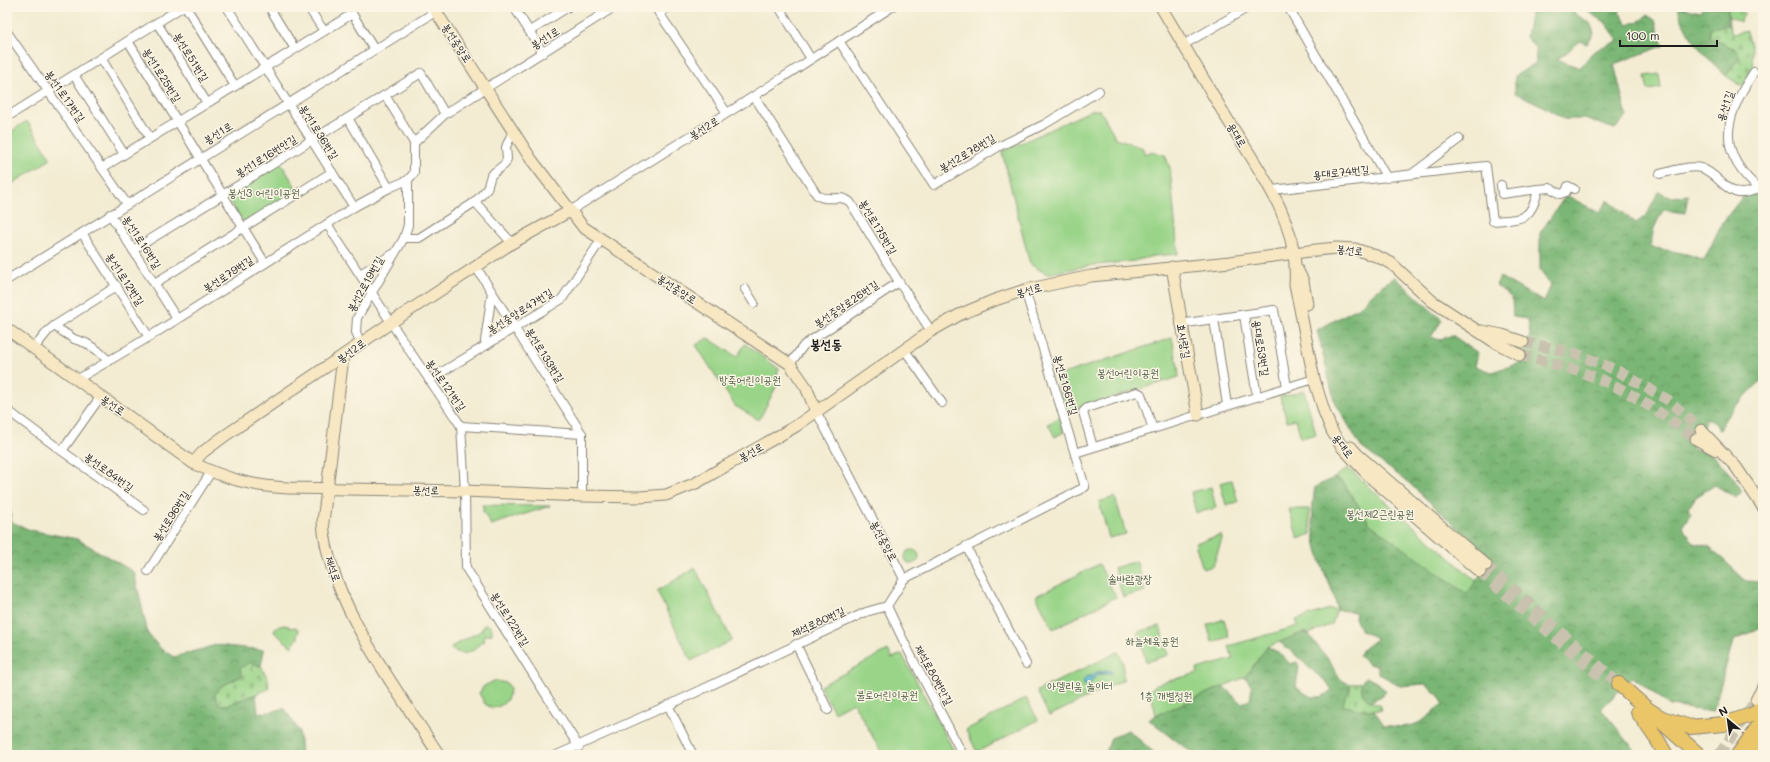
<svg xmlns="http://www.w3.org/2000/svg" width="1770" height="762" viewBox="0 0 1770 762" font-family="Mali,'Poor Story',sans-serif">
	<style>
		.forest { fill: url(#forest-crowns); stroke: #4b6948 }
		.cemetery { fill: url(#cemetery-stones); stroke: #5a7852 }
		.park { fill: #99d488; stroke: #5a7852 }
		.water { fill: url(#water-rules); stroke: #3a6c7a }
		.lines { fill: none; stroke-linecap: round; stroke-linejoin: round }
		.secondary-tunnel { stroke: #c8c2ae; stroke-width: 11; stroke-dasharray: 11 5.5; stroke-linecap: butt }
		.street-casing { stroke: #888478; stroke-width: 10 }
		.secondary-casing { stroke: #888478; stroke-width: 13 }
		.highway-casing { stroke: #888478; stroke-width: 16 }
		.street { stroke: #fff; stroke-width: 8 }
		.secondary { stroke: #f7e8c3; stroke-width: 11 }
		.highway { stroke: #ebc669; stroke-width: 14 }
		.labels { text-anchor: middle; stroke-width: 3; stroke-linejoin: round; paint-order: stroke }
		.street-label { font-size: 11px; fill: #1c1c1c; stroke: #fcf5e5 }
		.park-label { font-size: 11px; fill: #485c42; stroke: #fcf5e5 }
		.quarter-label { font-size: 13px; font-weight: bold; fill: #1c1c1c; stroke: #fcf5e5 }
	</style>
	<defs>
		<pattern id="forest-crowns" width="20" height="18" patternUnits="userSpaceOnUse"><rect width="20" height="18" fill="#7ab674"/><path d="M2 6a3 3 0 1 1 6 0M12 15a3 3 0 1 1 6 0" fill="none" stroke="#63935e"/></pattern>
		<pattern id="cemetery-stones" width="16" height="16" patternUnits="userSpaceOnUse"><rect width="16" height="16" fill="#99d488"/><path d="M2 7V4a2 2 0 0 1 4 0v3zM10 15v-3a2 2 0 0 1 4 0v3z" fill="#83b575"/></pattern>
		<pattern id="water-rules" width="6" height="5" patternUnits="userSpaceOnUse"><rect width="6" height="5" fill="#59bdd7"/><path d="M0 2.5h6" fill="none" stroke="#4999ae"/></pattern>
	</defs>
	<rect width="100%" height="100%" fill="#fcf5e5"/>
	<filter id="ink" filterUnits="userSpaceOnUse"><feTurbulence type="fractalNoise" baseFrequency=".025" numOctaves="2"/><feDisplacementMap in="SourceGraphic" scale="8" xChannelSelector="R" yChannelSelector="G"/><feConvolveMatrix kernelMatrix="1 2 1 2 8 2 1 2 1" color-interpolation-filters="sRGB"/></filter>
	<filter id="wash" filterUnits="userSpaceOnUse"><feTurbulence type="fractalNoise" baseFrequency=".012" numOctaves="4" result="noise"/><feDisplacementMap in="SourceGraphic" scale="16" xChannelSelector="R" yChannelSelector="G"/><feGaussianBlur stdDeviation="0.9" result="paint"/><feColorMatrix in="noise" values="0 0 0 0 0 0 0 0 0 0 0 0 0 0 0 0 0 1.4 0 .05"/><feComposite in="paint" operator="in"/></filter>
	<g filter="url(#wash)">
		<rect width="100%" height="100%" fill="#f3ecd3"/>
		<g class="forest">
			<path d="M1530 7H1572L1575 14 1590 23 1594 33 1587 44 1579 41 1564 55 1556 59 1580 68 1592 53 1602 47 1619 41 1605 22 1594 16 1584 7H1623L1619 12 1628 25 1641 20 1647 15 1655 20 1663 46 1614 64 1627 117 1615 129 1585 119H1564L1541 105 1515 93V76L1536 63 1535 47 1526 37 1531 10Z"/>
			<path d="M1678 7 1701 12 1702 7H1728L1729 25 1710 28V38L1734 48 1740 56 1726 76C1706 57 1684 35 1678 7Z"/>
			<path d="M1658 192 1673 197 1688 195 1685 213 1663 210 1654 228 1650 247 1687 254 1704 260 1722 223 1743 196 1762 194 1763 195V379C1753 389 1722 416 1721 429L1719 430 1716 424 1708 418 1699 433 1692 448 1711 454 1732 476 1742 491 1736 498 1715 485 1696 497 1689 507 1691 513 1682 527 1695 544 1709 546 1746 581 1763 582V626L1733 641 1713 712 1670 706 1633 677 1601 709 1639 755H1195L1148 719 1223 686 1241 703 1250 700 1252 687 1245 677 1267 647 1280 653 1290 664 1297 662 1299 667 1296 687C1311 698 1316 701 1332 691 1328 681 1321 678 1313 671 1301 661 1293 651 1279 642L1304 632 1309 634C1315 643 1321 651 1328 659 1335 669 1336 680 1350 684V691L1345 697 1355 709 1374 710 1384 725C1415 730 1422 723 1443 703L1439 696 1425 684 1400 686 1378 673V666L1369 664 1359 656 1363 649 1377 638 1361 631 1355 618 1356 612 1337 610C1336 594 1327 581 1322 566 1313 539 1310 515 1315 487L1334 478 1343 482 1370 524 1467 593 1492 560 1409 483 1361 447 1334 400 1317 330 1359 307 1381 286 1395 277 1442 320 1431 337 1440 340 1452 335 1478 353 1475 366 1491 372 1524 362 1530 334 1528 319 1513 317 1512 298 1496 285 1500 277 1544 302 1551 285 1540 271V233L1566 195 1599 213 1608 200 1636 223 1647 215Z"/>
			<path d="M7 493 12 522 30 530 77 539 134 572 148 634 161 649 174 657 216 645 264 650 261 666 249 663 242 676 220 687 227 705 256 694 258 713 271 712 284 708 299 731 301 755H7Z"/>
			<path d="M1366 677 1376 682 1386 691 1383 695 1370 702C1362 696 1361 692 1361 682Z"/>
			<path d="M1128 730 1157 755H1105L1111 738Z"/>
		</g>
		<g class="cemetery">
			<path d="M1728 7H1739L1745 13 1740 22 1728 16Z"/>
			<path d="M1729 25 1732 34 1747 31 1752 49 1753 71 1742 86 1726 76 1740 56 1734 48 1710 38V28Z"/>
			<path d="M249 663 261 666 268 679 269 689 227 705 218 704 215 695 220 687 242 676 240 668Z"/>
			<path d="M1361 682C1361 696 1366 701 1379 705L1382 710 1355 709 1343 705 1345 697 1350 691V684Z"/>
		</g>
		<g class="park">
			<path d="M1659 74 1661 88 1648 90 1645 76Z"/>
			<path d="M1092 110H1100L1116 138 1142 147 1145 154 1150 152 1165 155 1170 168 1178 254 1153 256 1134 261 1088 266 1047 274 1030 264 1002 152Z"/>
			<path d="M27 121 51 159 7 187V134Z"/>
			<path d="M281 163 298 191 244 224 228 199 230 195Z"/>
			<path d="M708 338 737 357 745 344 779 369 776 377 777 385 759 420 735 406 696 345Z"/>
			<path d="M1172 338 1178 366 1179 377 1066 412 1057 380 1060 375Z"/>
			<path d="M1304 391 1316 434 1301 438 1296 419 1287 421 1280 397Z"/>
			<path d="M1060 417 1064 432 1055 437 1048 424Z"/>
			<path d="M1348 468 1476 581 1467 594 1370 524 1343 482 1334 478Z"/>
			<path d="M1232 480 1238 502 1226 505 1220 483Z"/>
			<path d="M1211 487 1216 508 1196 513 1191 492Z"/>
			<path d="M1115 497 1126 534 1109 538 1099 502Z"/>
			<path d="M482 505 550 506 491 525 482 509 484 508Z"/>
			<path d="M1289 509H1309L1311 534 1298 539Z"/>
			<path d="M1221 535 1222 539 1213 566 1203 569 1195 543Z"/>
			<circle cx="912" cy="557" r="7"/>
			<path d="M1136 561 1145 591 1123 597 1114 568Z"/>
			<path d="M1099 564 1116 597 1053 629 1036 596Z"/>
			<path d="M695 568 732 640 691 661 657 591Z"/>
			<path d="M1329 609 1337 610 1332 624 1309 634 1304 632 1267 647 1245 677 1156 715 1150 690 1157 684 1198 673 1197 669 1233 659 1229 646 1298 626 1296 620Z"/>
			<path d="M1224 619 1229 637 1212 642 1207 625Z"/>
			<path d="M487 624 492 628V634L485 635 484 642 481 641C478 649 471 652 463 654L452 650 451 647 481 631 484 625Z"/>
			<path d="M283 625 289 626 290 628 296 627 299 631 297 636 299 638 295 640 292 647 274 632 275 628Z"/>
			<path d="M1160 626 1168 655 1146 662 1138 632Z"/>
			<path d="M888 650 892 658 902 654 956 755H883L853 702 834 712 820 686Z"/>
			<path d="M1118 652 1123 662V680L1049 716 1037 691Z"/>
			<path d="M494 681 507 683 510 689C509 700 504 706 492 708L485 704 479 693 484 686Z"/>
			<path d="M1026 698 1038 720 977 752 966 730Z"/>
		</g>
		<path class="water" d="M1109 670 1112 672 1111 674H1097L1088 686 1084 685 1083 681 1086 677 1091 676 1099 671 1103 672Z"/>
	</g>
	<g filter="url(#ink)">
		<g class="lines">
			<g class="secondary-tunnel">
				<path d="M1523 342 1577 354 1618 371 1668 400 1701 430"/>
				<path d="M1520 355C1551 363 1584 371 1613 385 1643 400 1669 419 1696 439"/>
				<path d="M1486 565 1619 684"/>
				<path d="M1480 572 1605 681"/>
				<path d="M1719 755 1756 700"/>
			</g>
			<defs>
				<g id="street">
					<path d="M186 7 235 86"/>
					<path d="M227 7 354 207"/>
					<path d="M269 7 295 49"/>
					<path d="M308 7 324 31"/>
					<path d="M348 7 374 49"/>
					<path d="M514 7 543 53"/>
					<path d="M655 7 727 113"/>
					<path d="M779 7 811 59"/>
					<path d="M1288 7 1387 178"/>
					<path d="M659 13 669 7"/>
					<path d="M157 23 207 103"/>
					<path d="M530 31 568 7"/>
					<path d="M7 32 127 204"/>
					<path d="M128 41 265 263"/>
					<path d="M839 41 934 185 998 147 1045 124 1099 91"/>
					<path d="M1183 45 1249 7"/>
					<path d="M101 58 150 138"/>
					<path d="M1754 72C1723 118 1715 154 1763 192"/>
					<path d="M74 75 124 154"/>
					<path d="M385 95 414 143"/>
					<path d="M754 96 817 195C828 203 840 193 850 202L899 282 931 331"/>
					<path d="M7 117 182 7"/>
					<path d="M348 118 389 188"/>
					<path d="M102 168 352 14"/>
					<path d="M1412 174 1459 139"/>
					<path d="M1660 174C1671 171 1690 165 1701 168 1723 175 1728 205 1758 188"/>
					<path d="M1538 189 1550 188 1560 194 1566 192 1568 186 1574 189"/>
					<path d="M1272 190 1486 166 1493 221C1521 219 1532 221 1538 189L1502 194 1501 185"/>
					<path d="M475 202 512 243"/>
					<path d="M570 211 737 107 892 7"/>
					<path d="M110 214 177 319"/>
					<path d="M327 224 409 350 461 426 465 491 466 568 579 747"/>
					<path d="M82 233 149 337"/>
					<path d="M404 238H419L475 202 487 189 491 175 505 164 507 159 506 147 513 131"/>
					<path d="M133 250 421 73 445 114"/>
					<path d="M476 267 582 434V496"/>
					<path d="M360 274 393 254"/>
					<path d="M7 280 443 7"/>
					<path d="M155 283 332 172"/>
					<path d="M745 289 754 303"/>
					<path d="M1244 315 1257 397"/>
					<path d="M1214 319 1227 405"/>
					<path d="M1180 324 1274 310 1287 387"/>
					<path d="M54 326 74 339 86 343 97 350 109 361"/>
					<path d="M360 343 356 332 357 318 404 238 408 225V180"/>
					<path d="M487 345 485 341 492 292"/>
					<path d="M34 348 48 331 54 326 117 286"/>
					<path d="M904 349 942 403"/>
					<path d="M790 364 804 345 899 282"/>
					<path d="M78 379 149 337 354 207 389 188 408 180 414 173V143L445 114 614 7"/>
					<path d="M429 380 562 299 601 240"/>
					<path d="M7 410 62 451 144 510"/>
					<path d="M816 411 904 579"/>
					<path d="M461 426 582 434"/>
					<path d="M1093 447 1083 412 1087 408 1137 392 1141 394 1153 429"/>
					<path d="M62 451 101 396"/>
					<path d="M1075 453 1314 379"/>
					<path d="M966 546 1026 664"/>
					<path d="M148 571 211 472"/>
					<path d="M887 606 906 646 963 755"/>
					<path d="M796 644 828 710"/>
					<path d="M668 705 693 755"/>
					<path d="M557 755 682 699 866 612 887 606 904 579 1085 487 1025 290"/>
				</g>
				<g id="secondary">
					<path d="M433 7 531 159 583 227 790 364 806 387 816 411"/>
					<path d="M1161 7C1183 44 1204 80 1226 117 1257 168 1300 220 1295 284L1314 379 1325 414 1332 431 1342 447 1370 477 1480 572"/>
					<path d="M1172 267 1198 415"/>
					<path d="M1297 269 1303 281 1307 304"/>
					<path d="M7 329 193 463C226 479 252 486 288 488L465 491 582 496 640 497 666 495 696 483 796 426 931 331 959 315 992 301 1025 290 1091 276 1230 262 1316 250 1337 248 1355 249 1376 256 1391 263 1432 301 1493 341 1520 355"/>
					<path d="M1482 331 1502 335 1523 342"/>
					<path d="M343 357 323 522C328 601 397 689 439 755"/>
					<path d="M1701 430 1736 467 1763 507"/>
					<path d="M1696 439 1716 450"/>
					<path d="M1351 447 1358 455 1486 565"/>
					<path d="M193 463 203 452 223 437 392 322 512 243 570 211"/>
					<path d="M1756 700 1763 687"/>
				</g>
				<g id="highway">
					<path d="M1619 684 1699 755"/>
					<path d="M1644 707 1662 718 1690 727 1724 724 1754 714 1763 707"/>
					<path d="M1638 712 1658 741 1666 755"/>
					<path d="M1738 755 1763 720"/>
					<path d="M1754 755 1763 742"/>
				</g>
			</defs>
			<use href="#street" class="street-casing"/>
			<use href="#secondary" class="secondary-casing"/>
			<use href="#highway" class="highway-casing"/>
			<use href="#street" class="street"/>
			<use href="#secondary" class="secondary"/>
			<use href="#highway" class="highway"/>
		</g>
	</g>
	<g class="labels">
		<g class="street-label">
			<text transform="translate(545 38) rotate(-32)" y="4">봉선1로</text>
			<text transform="translate(457 43) rotate(57)" y="4">봉선중앙로</text>
			<text transform="translate(191 57) rotate(58)" y="4">봉선로51번길</text>
			<text transform="translate(162 75) rotate(58)" y="4">봉선1로25번길</text>
			<text transform="translate(65 96) rotate(55)" y="4">봉선1로17번길</text>
			<text transform="translate(1725 106) rotate(-71)" y="4">용산1길</text>
			<text transform="translate(704 128) rotate(-32)" y="4">봉선2로</text>
			<text transform="translate(319 132) rotate(58)" y="4">봉선1로36번길</text>
			<text transform="translate(218 133) rotate(-32)" y="4">봉선1로</text>
			<text transform="translate(1237 135) rotate(59)" y="4">용대로</text>
			<text transform="translate(967 153) rotate(-31)" y="4">봉선2로78번길</text>
			<text transform="translate(266 156) rotate(-32)" y="4">봉선1로16번안길</text>
			<text transform="translate(1341 172) rotate(-6)" y="4">용대로74번길</text>
			<text transform="translate(878 227) rotate(59)" y="4">봉선로175번길</text>
			<text transform="translate(142 242) rotate(57)" y="4">봉선1로16번길</text>
			<text transform="translate(1350 250) rotate(6)" y="4">봉선로</text>
			<text transform="translate(228 274) rotate(-33)" y="4">봉선로79번길</text>
			<text transform="translate(125 279) rotate(57)" y="4">봉선1로12번길</text>
			<text transform="translate(365 284) rotate(-61)" y="4">봉선2로19번길</text>
			<text transform="translate(677 289) rotate(33)" y="4">봉선중앙로</text>
			<text transform="translate(1029 290) rotate(-16)" y="4">봉선로</text>
			<text transform="translate(846 304) rotate(-34)" y="4">봉선중앙로26번길</text>
			<text transform="translate(520 311) rotate(-32)" y="4">봉선중앙로47번길</text>
			<text transform="translate(1184 341) rotate(80)" y="4">효사랑길</text>
			<text transform="translate(1261 348) rotate(81)" y="4">용대로53번길</text>
			<text transform="translate(351 351) rotate(-36)" y="4">봉선2로</text>
			<text transform="translate(545 355) rotate(58)" y="4">봉선로133번길</text>
			<text transform="translate(446 385) rotate(55)" y="4">봉선로121번길</text>
			<text transform="translate(1066 385) rotate(74)" y="4">봉선로186번길</text>
			<text transform="translate(113 405) rotate(35)" y="4">봉선로</text>
			<text transform="translate(1343 446) rotate(53)" y="4">용대로</text>
			<text transform="translate(751 452) rotate(-30)" y="4">봉선로</text>
			<text transform="translate(109 472) rotate(36)" y="4">봉선로84번길</text>
			<text transform="translate(426 490) rotate(1)" y="4">봉선로</text>
			<text transform="translate(171 516) rotate(-57)" y="4">봉선로96번길</text>
			<text transform="translate(884 541) rotate(62)" y="4">봉선중앙로</text>
			<text transform="translate(333 569) rotate(71)" y="4">제석로</text>
			<text transform="translate(510 619) rotate(58)" y="4">봉선로122번길</text>
			<text transform="translate(818 622) rotate(-25)" y="4">제석로80번길</text>
			<text transform="translate(934 675) rotate(61)" y="4">제석로80번안길</text>
		</g>
		<g class="park-label">
			<text x="264" y="197">봉선3 어린이공원</text>
			<text x="1128" y="377">봉선어린이공원</text>
			<text x="750" y="384">방죽어린이공원</text>
			<text x="1380" y="518">봉선제2근린공원</text>
			<text x="1130" y="583">솔바람광장</text>
			<text x="1152" y="645">하늘체육공원</text>
			<text x="1080" y="690">아델리움 놀이터</text>
			<text x="887" y="699">불로어린이공원</text>
			<text x="1166" y="700">1층 개별정원</text>
		</g>
		<g class="quarter-label">
			<text x="826" y="349">봉선동</text>
		</g>
	</g>
	<rect width="1770" height="762" fill="none" stroke="#fcf5e5" stroke-width="24"/>
	<g transform="translate(1728 720) rotate(331)" stroke="#fcf5e5" stroke-width="3" paint-order="stroke">
	<path d="M0-3L7 15L0 10L-7 15Z" fill="#1c1c1c"/>
	<text y="-6" font-size="11" font-weight="bold" text-anchor="middle" fill="#1c1c1c">N</text>
	</g>
	<path d="M1620 40v6h97v-6" fill="none" stroke="#1c1c1c" stroke-width="2"/>
	<text x="1626" y="40" font-size="12" fill="#1c1c1c" stroke="#fcf5e5" stroke-width="3" paint-order="stroke">100 m</text>
</svg>
